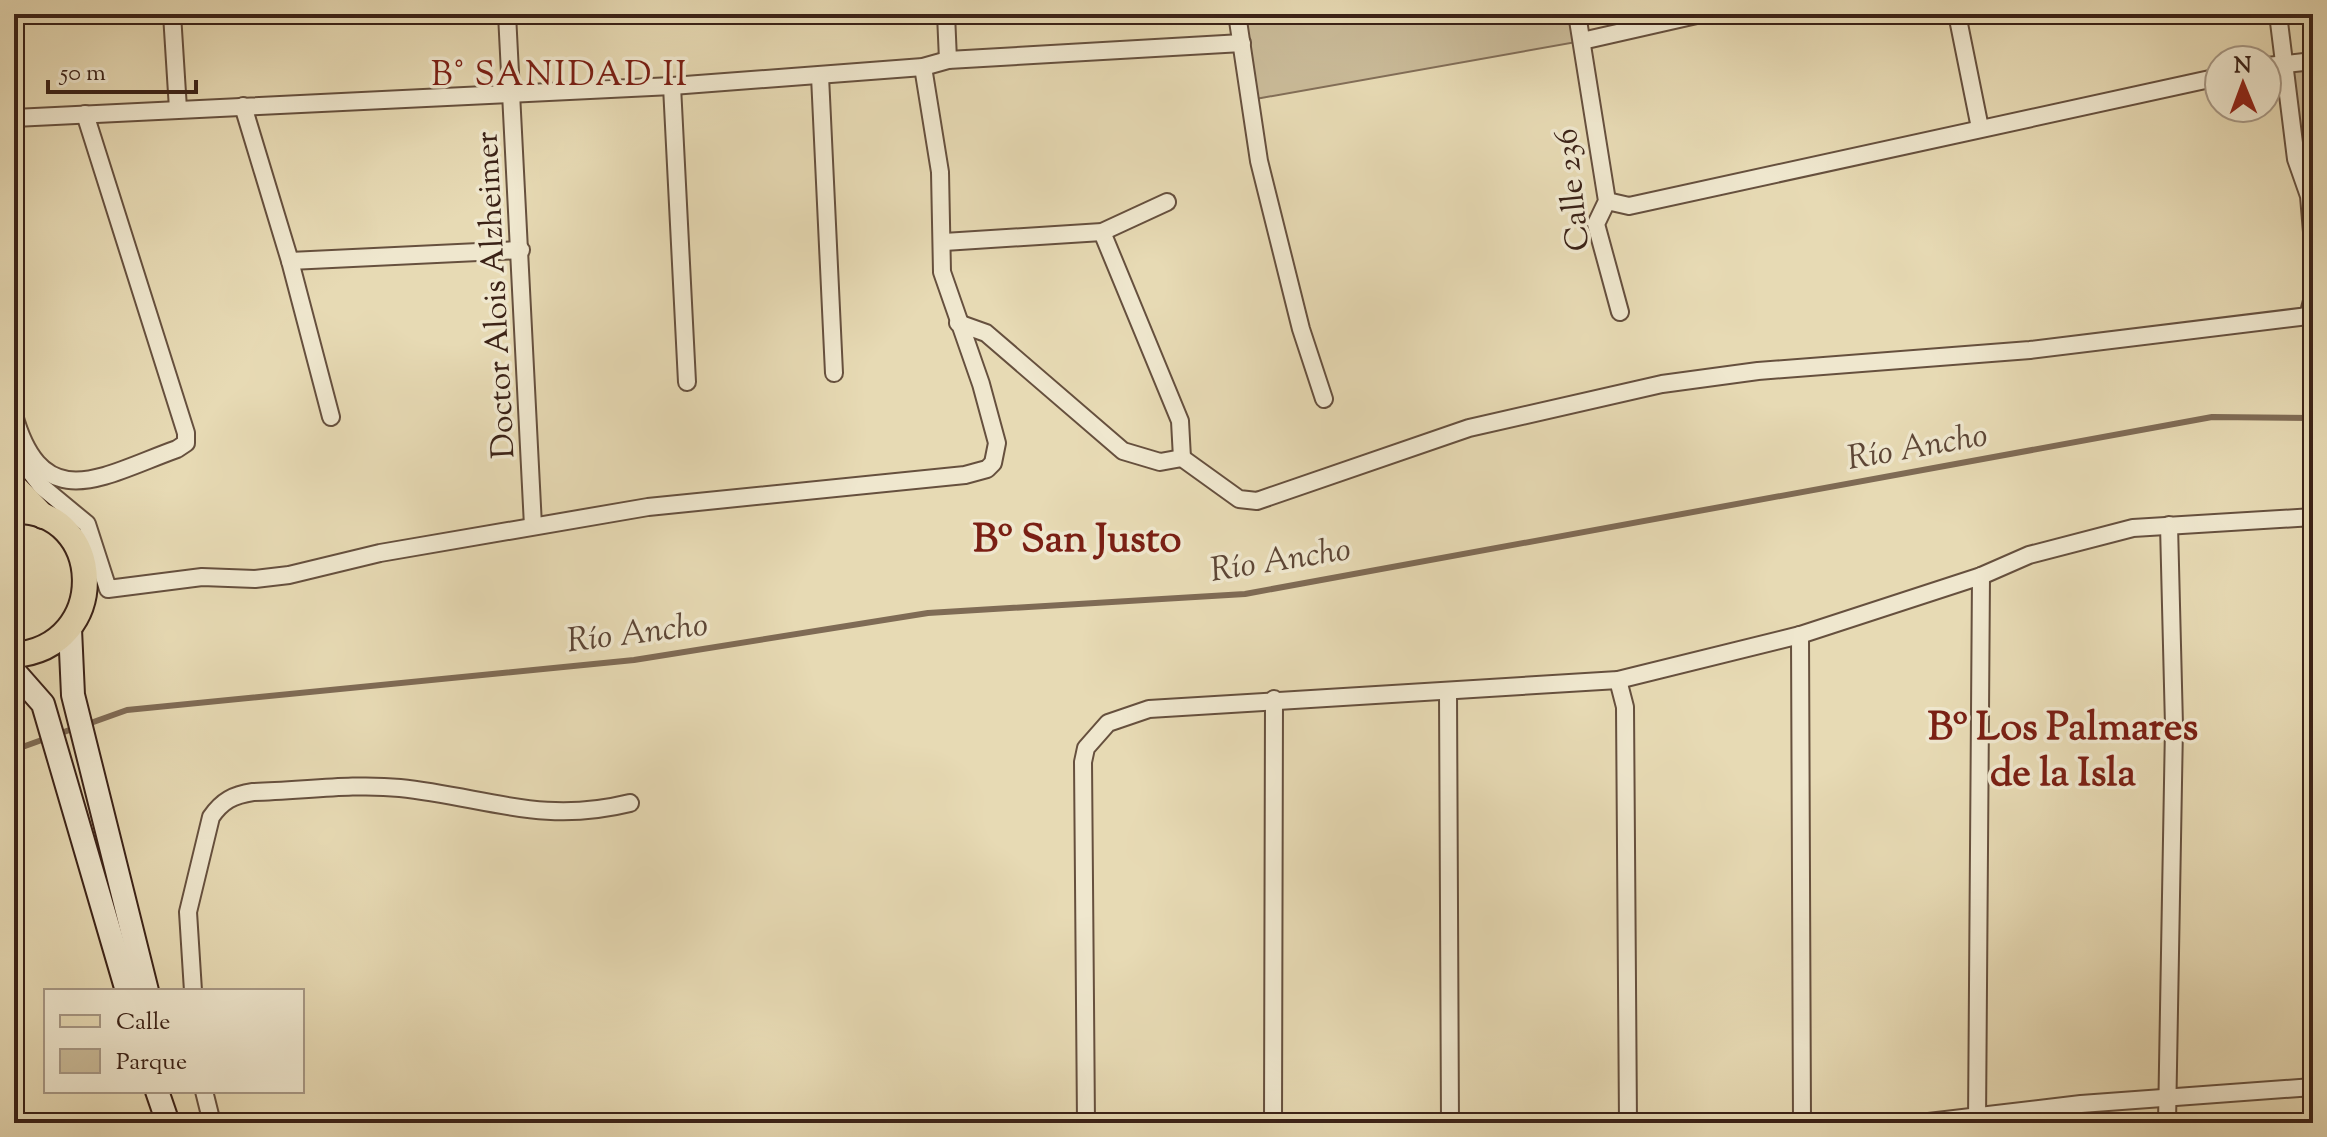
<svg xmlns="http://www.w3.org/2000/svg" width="2327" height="1137" viewBox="0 0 2327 1137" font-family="'Sorts Mill Goudy',serif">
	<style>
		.green { fill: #cabb99; stroke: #826e58; stroke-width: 2 }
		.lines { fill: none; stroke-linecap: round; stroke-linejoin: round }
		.stream { stroke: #7f6b55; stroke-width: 6 }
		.minor-casing { stroke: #66503e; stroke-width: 20 }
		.secondary-casing { stroke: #3b2217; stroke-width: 26 }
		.primary-casing { stroke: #3b2217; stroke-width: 28 }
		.minor { stroke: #efe7ce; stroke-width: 16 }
		.secondary { stroke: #efe7ce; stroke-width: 22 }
		.primary { stroke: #e7dab4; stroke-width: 24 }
		.labels { text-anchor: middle; stroke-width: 7; stroke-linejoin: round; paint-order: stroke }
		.street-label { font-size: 32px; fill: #3b2217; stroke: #efe7ce }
		.neighbourhood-label { font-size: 34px; letter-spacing: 2px; fill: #7a1f14; stroke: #efe7ce }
		.water-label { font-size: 34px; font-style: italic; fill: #5d4636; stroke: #efe7ce }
		.district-label { font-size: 40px; font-weight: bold; fill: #7a1f14; stroke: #efe7ce }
	</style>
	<rect width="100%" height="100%" fill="#e7dab4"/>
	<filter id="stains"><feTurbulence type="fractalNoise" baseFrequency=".0025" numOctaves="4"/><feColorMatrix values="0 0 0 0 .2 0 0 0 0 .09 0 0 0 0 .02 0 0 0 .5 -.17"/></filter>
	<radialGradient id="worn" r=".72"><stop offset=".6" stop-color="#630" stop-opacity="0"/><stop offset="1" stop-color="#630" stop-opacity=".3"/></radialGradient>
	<g class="green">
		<path d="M1240 14H1577L1582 41 1250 100Z"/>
		<path d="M2313 57V236L2283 62Z"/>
	</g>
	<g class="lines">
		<g class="stream">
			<path d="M85 725 127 710 634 660 928 613 1245 594 2212 417 2313 418"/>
			<path d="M14 750 75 728"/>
		</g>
		<defs>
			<g id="minor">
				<path d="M172 14 178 109"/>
				<path d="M507 14 533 526"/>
				<path d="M946 14 948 60"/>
				<path d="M1237 14 1259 161 1301 329 1324 399"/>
				<path d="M1577 14 1607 201 1596 224 1620 312"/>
				<path d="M1957 14 1980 128"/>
				<path d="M2278 14 2296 159 2309 196 2313 244"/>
				<path d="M1582 41 1701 14"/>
				<path d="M2267 66 2313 61"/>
				<path d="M820 76 834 373"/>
				<path d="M672 86 687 382"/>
				<path d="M243 106 290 261 331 417"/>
				<path d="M14 118 672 86 923 67 948 60 1242 43"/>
				<path d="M1607 201 1629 206 2219 77"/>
				<path d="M1102 232 1180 421 1182 458"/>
				<path d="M944 242 1102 232 1167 202"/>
				<path d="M290 261 521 250"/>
				<path d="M958 323 986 333 1123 451 1160 462 1182 458 1239 499 1257 501 1469 428 1662 384 1758 371 2030 350 2308 316 2313 297"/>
				<path d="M14 415C43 518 104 475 177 449L186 443V433L85 114"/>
				<path d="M18 456 41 486 87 524 108 589 202 577 255 579 289 575 380 553 648 507 965 475 987 469 993 463 997 443 981 384 942 272 940 172 923 67"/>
				<path d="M1800 635 1802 1123"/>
				<path d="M1618 680 1625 707 1628 1123"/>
				<path d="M1448 692 1450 1123"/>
				<path d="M193 991 188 912 211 817C222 801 233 795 253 792 301 791 353 783 400 788 486 797 541 825 630 803"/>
				<path d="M204 1091 212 1123"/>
				<path d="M1086 1123 1083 762 1086 748 1108 723 1149 709 1618 680 1800 635 1981 576 2029 555 2133 528 2313 517"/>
				<path d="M1273 1123 1274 699"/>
				<path d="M1920 1123 2081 1104 2313 1087"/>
				<path d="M1977 1123 1981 576"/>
				<path d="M2167 1123 2174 726 2169 525"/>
			</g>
			<g id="secondary">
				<path d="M70 629 73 695 147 991"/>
				<path d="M14 671 43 704 127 991"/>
				<path d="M157 1091 168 1123"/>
			</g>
			<g id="primary">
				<path d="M14 486 43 516"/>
				<path d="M14 511C105 508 112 647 14 655"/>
			</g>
		</defs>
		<use href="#minor" class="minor-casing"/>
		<use href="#secondary" class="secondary-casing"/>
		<use href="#primary" class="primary-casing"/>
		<use href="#minor" class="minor"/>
		<use href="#secondary" class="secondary"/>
		<use href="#primary" class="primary"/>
	</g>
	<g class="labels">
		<g class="street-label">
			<text transform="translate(1571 190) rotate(-96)" y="11">Calle 236</text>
			<text transform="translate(494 295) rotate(-93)" y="11">Doctor Alois Alzheimer</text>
		</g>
		<g class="neighbourhood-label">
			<text x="560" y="85">B° SANIDAD II</text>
		</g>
		<g class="water-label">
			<text transform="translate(1917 445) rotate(-10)" y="12">Río Ancho</text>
			<text transform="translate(1280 558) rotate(-9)" y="12">Río Ancho</text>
			<text transform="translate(637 631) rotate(-7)" y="12">Río Ancho</text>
		</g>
		<g class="district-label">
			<text x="1077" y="551">Bº San Justo</text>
			<text x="2063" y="739">Bº Los Palmares<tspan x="2063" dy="46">de la Isla</tspan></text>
		</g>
	</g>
	<rect width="2327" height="1137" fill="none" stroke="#e7dab4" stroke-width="48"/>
	<rect x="16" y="16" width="2295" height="1105" fill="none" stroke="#3b2217" stroke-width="4"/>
	<rect x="24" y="24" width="2279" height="1089" fill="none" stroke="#3b2217" stroke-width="2"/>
	<rect x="44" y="989" width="260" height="104" fill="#efe7ce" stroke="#a79885" stroke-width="2"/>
	<rect x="60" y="1015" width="40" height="12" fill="#e7dab4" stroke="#a79885" stroke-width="2"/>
	<text x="116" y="1029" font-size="24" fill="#3b2217">Calle</text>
	<rect x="60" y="1049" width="40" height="24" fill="#cabb99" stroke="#a79885" stroke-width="2"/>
	<text x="116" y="1069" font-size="24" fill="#3b2217">Parque</text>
	<g transform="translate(2243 84) rotate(359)"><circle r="38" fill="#efe7ce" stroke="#a79885" stroke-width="2"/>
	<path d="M0-6L14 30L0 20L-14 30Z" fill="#8f2418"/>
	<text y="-12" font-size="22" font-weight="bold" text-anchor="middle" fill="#3b2217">N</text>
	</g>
	<path d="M48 80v12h148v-12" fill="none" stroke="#3b2217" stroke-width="4"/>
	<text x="60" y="80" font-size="24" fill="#3b2217" stroke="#efe7ce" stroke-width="6" paint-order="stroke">50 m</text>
	<rect width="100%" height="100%" filter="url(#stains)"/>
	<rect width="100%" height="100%" fill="url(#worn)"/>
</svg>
